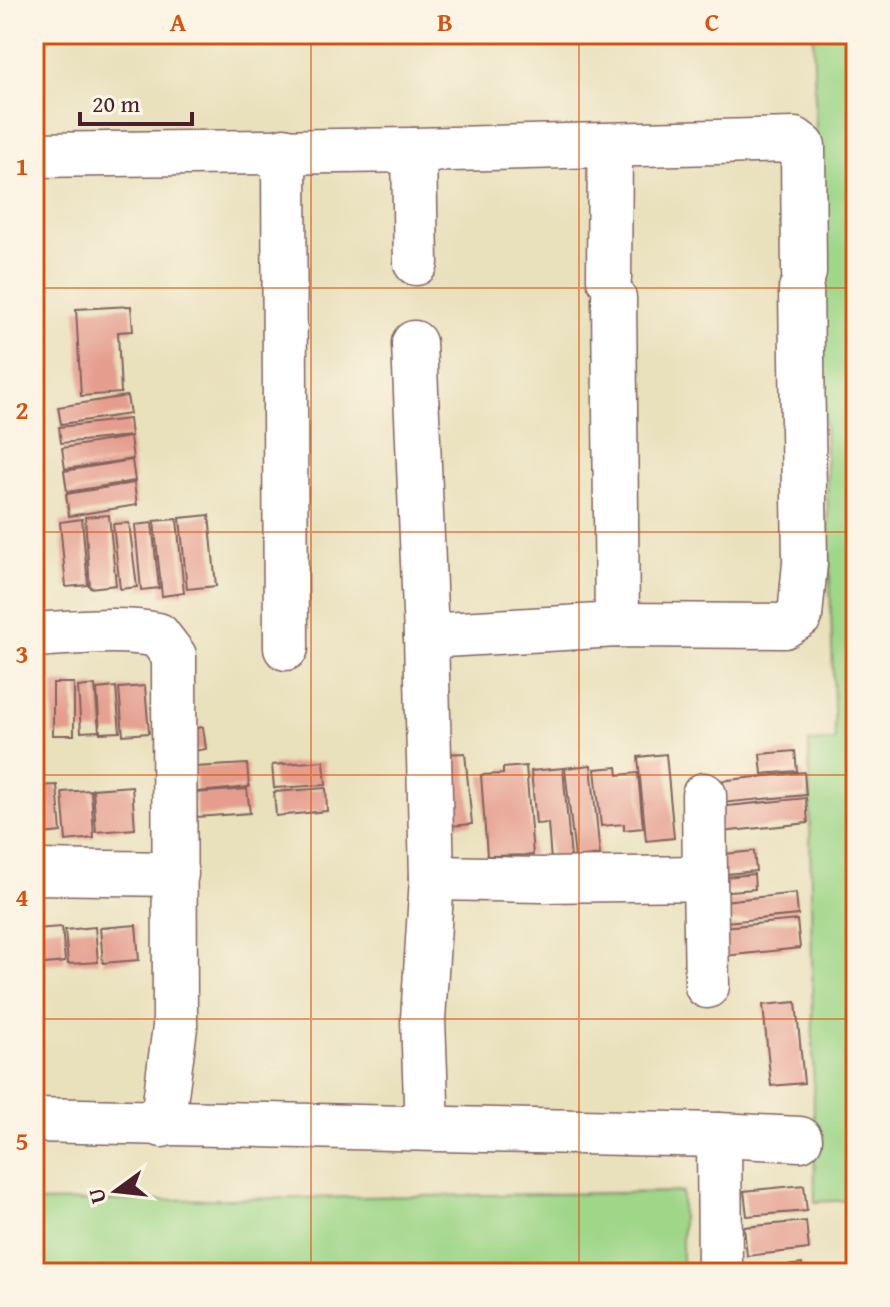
<svg xmlns="http://www.w3.org/2000/svg" width="890" height="1307" viewBox="0 0 890 1307" font-family="'Gentium Book Plus',serif">
	<style>
		.green { fill: #9fd688; stroke: #747a5a; stroke-width: 2 }
		.building { fill: #e59e8e }
		.lines { fill: none; stroke-linecap: round; stroke-linejoin: round }
		.minor-casing { stroke: #82635e; stroke-width: 47 }
		.minor { stroke: #fff; stroke-width: 44 }
		.grid { fill: none; stroke: #d8530f; stroke-width: 2; stroke-opacity: 0.55 }
		.neatline { fill: none; stroke: #d8530f; stroke-width: 3 }
		.grid-label { font-size: 26px; text-anchor: middle; font-weight: bold; fill: #d8530f }
	</style>
	<rect width="100%" height="100%" fill="#fcf5e5"/>
	<filter id="ink" filterUnits="userSpaceOnUse"><feTurbulence type="fractalNoise" baseFrequency=".0125" numOctaves="2"/><feDisplacementMap in="SourceGraphic" scale="16" xChannelSelector="R" yChannelSelector="G"/><feConvolveMatrix kernelMatrix="1 2 1 2 8 2 1 2 1" color-interpolation-filters="sRGB"/></filter>
	<filter id="wash" filterUnits="userSpaceOnUse"><feTurbulence type="fractalNoise" baseFrequency=".006" numOctaves="4" result="noise"/><feDisplacementMap in="SourceGraphic" scale="32" xChannelSelector="R" yChannelSelector="G"/><feGaussianBlur stdDeviation="1.8" result="paint"/><feColorMatrix in="noise" values="0 0 0 0 0 0 0 0 0 0 0 0 0 0 0 0 0 1.4 0 .05"/><feComposite in="paint" operator="in"/></filter>
	<g filter="url(#wash)">
		<rect width="100%" height="100%" fill="#e9e0bc"/>
		<g class="green">
			<path d="M813 34H856V1200L815 1202 809 742 835 741Z"/>
			<path d="M682 1192V1273H34V1202Z"/>
		</g>
		<g id="blocks">
			<g class="building">
				<path d="M131 306 133 331 118 332 121 393 81 396 76 309Z"/>
				<path d="M127 396 130 414 61 424 58 407Z"/>
				<path d="M129 419 131 436 61 443 59 427Z"/>
				<path d="M130 437 133 459 65 469 62 448Z"/>
				<path d="M132 460 135 481 67 492 64 471Z"/>
				<path d="M134 483 137 505 69 516 66 494Z"/>
				<path d="M109 515 116 585 90 588 85 517Z"/>
				<path d="M209 515 216 586 187 589 180 518Z"/>
				<path d="M82 519 88 585 66 587 60 522Z"/>
				<path d="M177 519 184 593 162 596 154 521Z"/>
				<path d="M129 523 137 587 120 589 113 524Z"/>
				<path d="M152 523 159 588 141 590 135 525Z"/>
				<rect x="53" y="683" width="21" height="52"/>
				<path d="M95 685 99 731 81 732 78 687Z"/>
				<path d="M145 686 149 733 123 735 119 688Z"/>
				<path d="M116 687 120 732 100 733 97 689Z"/>
				<path d="M203 727 206 749 181 753 178 731Z"/>
				<path d="M795 751 797 771 762 774 760 754Z"/>
				<path d="M465 753 472 824 450 826 443 754Z"/>
				<path d="M666 754 674 838 646 841 638 757Z"/>
				<path d="M324 761 326 785 274 788 272 765Z"/>
				<path d="M247 764 249 787 197 792 195 767Z"/>
				<path d="M591 765 600 855 575 858 565 768Z"/>
				<path d="M526 766 533 855 487 856 481 775 503 774V768Z"/>
				<path d="M617 767 618 775 638 773 643 828 624 830V824L601 826 595 769Z"/>
				<path d="M563 768 571 859 551 861 548 823 536 824 531 771Z"/>
				<path d="M804 772 806 795 721 803 719 781Z"/>
				<path d="M57 785 61 832 34 835V786Z"/>
				<path d="M132 786 135 829 96 832 93 789Z"/>
				<path d="M326 788 327 811 276 816 274 792Z"/>
				<path d="M247 789 250 813 197 817 195 793Z"/>
				<path d="M91 790 94 838 66 841 62 792Z"/>
				<path d="M806 798 808 823 721 832 718 807Z"/>
				<path d="M754 851 756 871 717 875 715 855Z"/>
				<path d="M754 874 755 889 717 892 716 878Z"/>
				<path d="M796 893 798 915 726 922 724 901Z"/>
				<path d="M797 920 800 948 725 956 723 927Z"/>
				<path d="M136 925 139 960 103 963 100 928Z"/>
				<path d="M62 927 65 962 35 965 34 929Z"/>
				<path d="M95 927 98 962 68 964 65 930Z"/>
				<path d="M796 1002 804 1083 771 1086 763 1005Z"/>
				<path d="M804 1185 807 1211 747 1216 744 1191Z"/>
				<path d="M806 1221 809 1249 747 1256 744 1227Z"/>
				<path d="M802 1264 803 1273H740V1271Z"/>
			</g>
		</g>
	</g>
	<g filter="url(#ink)">
		<use href="#blocks" fill-opacity="0" stroke="#82635e" stroke-width="2"/>
		<g class="lines">
			<defs>
				<g id="minor">
					<path d="M284 150 286 648"/>
					<path d="M414 150 416 263"/>
					<path d="M34 155 414 150 795 140 803 146 804 273"/>
					<path d="M609 279 610 146"/>
					<path d="M614 298 617 625"/>
					<path d="M414 343 426 636"/>
					<path d="M34 635C75 633 118 627 158 635L174 656 175 1027 162 1125"/>
					<path d="M704 795 705 878"/>
					<path d="M34 872 176 874"/>
					<path d="M432 878 542 880 705 878 707 986"/>
					<path d="M34 1120 719 1135 800 1139"/>
					<path d="M427 1128 423 1019 432 878 426 636 617 625 784 626 800 616 805 563 801 289"/>
					<path d="M719 1135 720 1273"/>
				</g>
			</defs>
			<use href="#minor" class="minor-casing"/>
			<use href="#minor" class="minor"/>
		</g>
	</g>
	<path class="grid" d="M311 34V1273M579 34V1273M34 288H856M34 532H856M34 775H856M34 1019H856"/>
	<rect width="890" height="1307" fill="none" stroke="#fcf5e5" stroke-width="88"/>
	<g transform="translate(116 1191) rotate(255)" stroke="#fcf5e5" stroke-width="6" paint-order="stroke">
	<path d="M0-6L14 30L0 20L-14 30Z" fill="#4a1f2b"/>
	<text y="-12" font-size="22" font-weight="bold" text-anchor="middle" fill="#4a1f2b">U</text>
	</g>
	<path d="M80 112v12h112v-12" fill="none" stroke="#4a1f2b" stroke-width="4"/>
	<text x="92" y="112" font-size="24" fill="#4a1f2b" stroke="#fcf5e5" stroke-width="6" paint-order="stroke">20 m</text>
	<rect x="44" y="44" width="802" height="1219" class="neatline"/>
	<g class="grid-label">
		<text x="178" y="31">A</text>
		<text x="445" y="31">B</text>
		<text x="712" y="31">C</text>
		<text x="22" y="175">1</text>
		<text x="22" y="419">2</text>
		<text x="22" y="663">3</text>
		<text x="22" y="906">4</text>
		<text x="22" y="1150">5</text>
	</g>
</svg>
